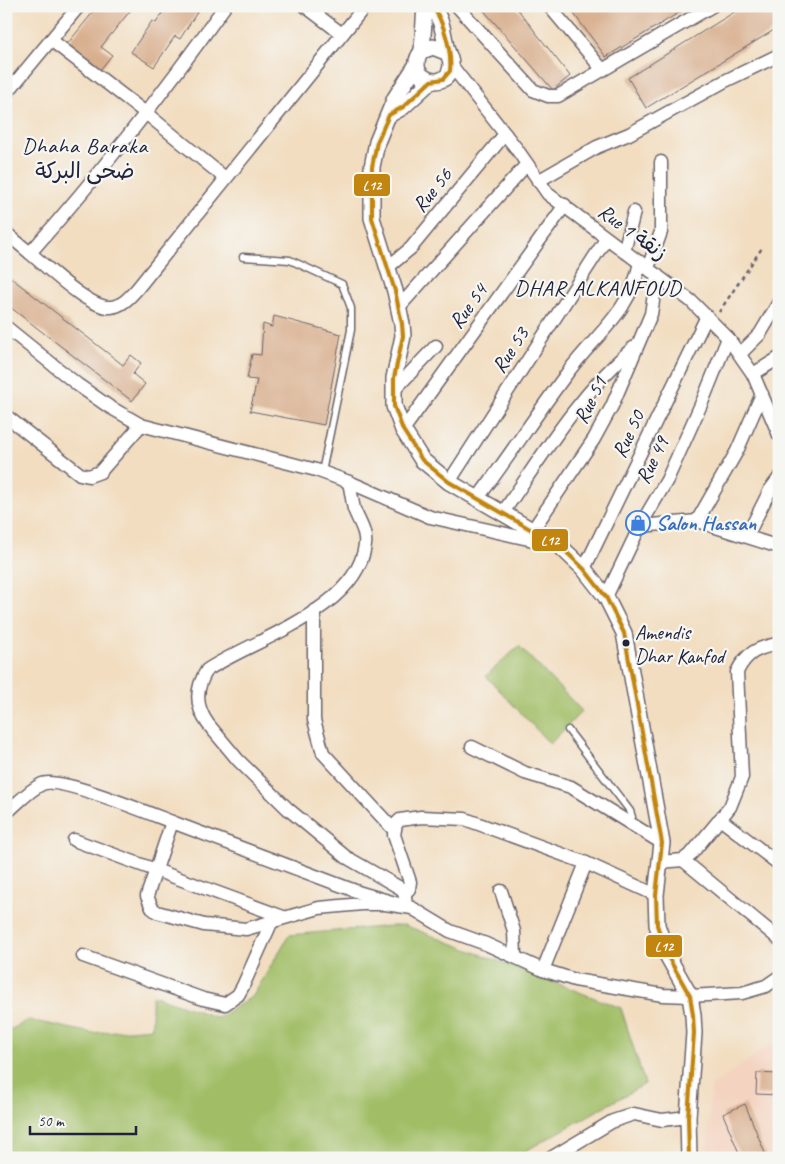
<svg xmlns="http://www.w3.org/2000/svg" width="785" height="1164" viewBox="0 0 785 1164" font-family="Caveat,'Playpen Sans Arabic',sans-serif">
	<style>
		.built { fill: #f4d3c0 }
		.green { fill: #a1be66; stroke: #627050 }
		.building { fill: #d8ae8d }
		.lines { fill: none; stroke-linecap: round; stroke-linejoin: round }
		.service-casing { stroke: #6b636a; stroke-width: 9 }
		.minor-casing { stroke: #6b636a; stroke-width: 15 }
		.tertiary-casing { stroke: #6b636a; stroke-width: 18 }
		.path { stroke: #6b636a; stroke-width: 2.5; stroke-dasharray: 4 4; stroke-linecap: butt }
		.service { stroke: #fff; stroke-width: 6 }
		.minor { stroke: #fff; stroke-width: 12 }
		.tertiary { stroke: #fff; stroke-width: 15 }
		.bus-1-casing { stroke: #f6f6f2; stroke-width: 8 }
		.bus-1 { stroke: #c2850f; stroke-width: 4 }
		.bus-dot { fill: #22223b; stroke: #f6f6f2; stroke-width: 2 }
		.labels { text-anchor: middle; stroke-width: 4.5; stroke-linejoin: round; paint-order: stroke }
		.bus-label { font-size: 20px; fill: #22223b; stroke: #f6f6f2; text-anchor: start }
		.street-label { font-size: 21px; fill: #22223b; stroke: #f6f6f2 }
		.shop-label { font-size: 21px; font-weight: bold; fill: #366cbe; stroke: #f6f6f2; text-anchor: start }
		.neighbourhood-label { font-size: 22px; letter-spacing: 1px; fill: #22223b; stroke: #f6f6f2 }
		.line-badge { stroke: #f6f6f2; stroke-width: 2 }
		.badge-label { font-size: 14px; text-anchor: middle; font-weight: bold; fill: #fff }
	</style>
	<rect width="100%" height="100%" fill="#f6f6f2"/>
	<filter id="ink" filterUnits="userSpaceOnUse"><feTurbulence type="fractalNoise" baseFrequency=".02" numOctaves="2"/><feDisplacementMap in="SourceGraphic" scale="10" xChannelSelector="R" yChannelSelector="G"/><feConvolveMatrix kernelMatrix="1 2 1 2 8 2 1 2 1" color-interpolation-filters="sRGB"/></filter>
	<filter id="wash" filterUnits="userSpaceOnUse"><feTurbulence type="fractalNoise" baseFrequency=".0096" numOctaves="4" result="noise"/><feDisplacementMap in="SourceGraphic" scale="20" xChannelSelector="R" yChannelSelector="G"/><feGaussianBlur stdDeviation="1.12" result="paint"/><feColorMatrix in="noise" values="0 0 0 0 0 0 0 0 0 0 0 0 0 0 0 0 0 1.4 0 .05"/><feComposite in="paint" operator="in"/></filter>
	<g filter="url(#wash)">
		<rect width="100%" height="100%" fill="#f2ddc0"/>
		<path class="built" d="M779 1038V1158H706L711 1087Z"/>
		<g class="green">
			<path d="M519 646 582 711 550 744 486 676Z"/>
			<path d="M404 925 621 1008 645 1084 513 1158H6V1032L29 1020 92 1033 152 1028V995L218 1018 253 996 289 935Z"/>
		</g>
		<g id="blocks">
			<g class="building">
				<path d="M98 6H134L101 47 112 55 100 70 89 60 85 65 64 48Z"/>
				<path d="M167 6H201L180 39 175 36 154 67 131 52 152 21 156 23Z"/>
				<path d="M480 6H515L570 76 553 90Z"/>
				<path d="M568 6H690L606 57Z"/>
				<path d="M744 6H779V27L646 108 628 78Z"/>
				<path d="M6 274 123 365 131 355 141 363 133 374 145 384 132 401 6 304Z"/>
				<path d="M274 316 341 334 324 425 250 411 257 380 247 379 252 354 261 355 263 324 272 327Z"/>
				<path d="M757 1073 779 1074V1095L756 1094Z"/>
				<path d="M745 1104 767 1158H741L723 1114Z"/>
			</g>
		</g>
	</g>
	<g filter="url(#ink)">
		<use href="#blocks" fill-opacity="0" stroke="#6b636a" stroke-width="1"/>
		<g class="lines">
			<defs>
				<g id="service">
					<path d="M243 257 290 260 342 284 351 308V330L322 472"/>
					<path d="M568 730 630 811 632 817 629 823"/>
				</g>
				<g id="minor">
					<path d="M305 6 342 34"/>
					<path d="M457 6 533 90 548 96H558L712 6"/>
					<path d="M549 6 602 69"/>
					<path d="M51 40 147 114 225 178"/>
					<path d="M451 65 516 148 548 194 691 301 728 338 753 374 779 435"/>
					<path d="M6 94 79 6"/>
					<path d="M538 181 597 147 629 134 725 81 779 55"/>
					<path d="M6 233 30 253C100 174 164 92 225 6"/>
					<path d="M624 252 634 212"/>
					<path d="M30 253C47 267 90 309 111 307 122 306 130 297 137 289L365 6"/>
					<path d="M387 268 411 248 505 134"/>
					<path d="M648 268 661 232V162"/>
					<path d="M399 307 527 164"/>
					<path d="M6 327 78 385 108 406 141 425 316 470 349 482 430 517 551 544"/>
					<path d="M741 353 760 334 779 302"/>
					<path d="M753 374 779 358"/>
					<path d="M393 391 436 346"/>
					<path d="M6 416 80 474 89 476 100 472 141 425"/>
					<path d="M403 430 565 205"/>
					<path d="M349 482C351 491 352 500 354 509 358 520 367 532 365 545 357 610 254 639 207 670 195 689 195 706 208 724L238 760 288 809 346 857 402 889 405 896 406 906"/>
					<path d="M449 482 606 239"/>
					<path d="M477 499C509 457 537 413 568 372 596 334 631 312 640 262"/>
					<path d="M502 514C542 456 579 394 633 348"/>
					<path d="M697 521 737 451 762 394"/>
					<path d="M640 526 697 521 779 547"/>
					<path d="M532 531 594 439 612 406 651 314 657 275"/>
					<path d="M747 536 770 490 779 478"/>
					<path d="M584 569 707 316"/>
					<path d="M606 597 640 526 667 480 703 400 728 338"/>
					<path d="M314 611V720L323 753 393 829"/>
					<path d="M472 747 525 773 571 787 662 843"/>
					<path d="M6 813C17 804 29 790 42 784 59 776 151 814 172 822"/>
					<path d="M720 819 779 864"/>
					<path d="M74 840 283 917"/>
					<path d="M683 860 779 939"/>
					<path d="M660 862 683 860 692 853 730 807 742 777 737 672C746 653 758 647 779 644"/>
					<path d="M501 891 514 931 515 956"/>
					<path d="M405 893 409 889 410 882 394 835 396 824 400 820 421 817 465 819 586 863 656 895"/>
					<path d="M412 908 361 893 172 822 147 896 152 908 157 912 204 925 246 929 319 908 362 904H385L412 908 450 931 486 944 543 970 575 980 663 995 690 996 742 993 766 986 779 977"/>
					<path d="M83 956 203 999 225 1004 238 995 243 986 272 921"/>
					<path d="M543 970 586 863"/>
					<path d="M551 1158 613 1121 634 1114 662 1120 688 1117"/>
				</g>
				<g id="tertiary">
					<path d="M432 6C442 19 443 31 446 47 447 53 451 58 451 65 449 95 401 78 422 51L433 47 446 52"/>
					<path d="M422 51 425 6"/>
					<path d="M417 64 395 98 377 142 372 167V218L395 291 402 324 403 336 394 378V406L403 430 422 460 449 482 561 547 584 569 606 597 624 633 662 843 656 895 657 925 667 955 690 996 693 1015 694 1033 688 1117 689 1158"/>
					<path d="M389 115 403 107 431 81"/>
				</g>
			</defs>
			<use href="#service" class="service-casing"/>
			<use href="#minor" class="minor-casing"/>
			<use href="#tertiary" class="tertiary-casing"/>
			<path class="path" d="M719 312 762 248"/>
			<use href="#service" class="service"/>
			<use href="#minor" class="minor"/>
			<use href="#tertiary" class="tertiary"/>
			<defs>
				<path id="bus-1" d="M432 6C444 21 452 52 450 71L443 79 431 81 403 107 389 115 377 142 372 167V218L395 291 402 324 403 336 394 378V406L403 430 422 460 449 482 561 547 584 569 606 597 624 633 662 843 656 895 657 925 667 955 690 996 693 1015 694 1033 688 1117 689 1158"/>
			</defs>
			<use href="#bus-1" class="bus-1-casing"/>
			<use href="#bus-1" class="bus-1"/>
		</g>
	</g>
	<defs>
		<symbol id="shop-ring" viewBox="-11 -11 22 22"><circle r="9.5" fill="#f6f6f2" stroke="#3f7fe0" stroke-width="1.5"/><path d="M-5-2.5h2.3a2.7 3.5 0 0 1 5.4 0H5L5.5 6h-11ZM-1.5-2.5h3a1.5 2.3 0 0 0-3 0Z" fill="#3f7fe0"/></symbol>
	</defs>
	<g fill-rule="evenodd">
		<use href="#shop-ring" x="624" y="509" width="28" height="28"/>
	</g>
	<circle class="bus-dot" cx="626" cy="643" r="4.5"/>
	<g class="labels">
		<g class="bus-label">
			<text x="635" y="639">Amendis<tspan x="635" dy="24">Dhar Kanfod</tspan></text>
		</g>
		<g class="street-label">
			<text transform="translate(432 190) rotate(-51)" y="7">Rue 56</text>
			<text transform="translate(633 232) rotate(36)" y="7">Rue 1 زنقة</text>
			<text transform="translate(468 306) rotate(-54)" y="7">Rue 54</text>
			<text transform="translate(510 350) rotate(-57)" y="7">Rue 53</text>
			<text transform="translate(590 400) rotate(-64)" y="7">Rue 51</text>
			<text transform="translate(628 434) rotate(-65)" y="7">Rue 50</text>
			<text transform="translate(652 460) rotate(-64)" y="7">Rue 49</text>
		</g>
		<g class="shop-label">
			<text x="656" y="530">Salon Hassan</text>
		</g>
		<g class="neighbourhood-label">
			<text x="85" y="153">Dhaha Baraka<tspan x="85" dy="25">ضحى البركة</tspan></text>
			<text x="598" y="295">DHAR ALKANFOUD</text>
		</g>
	</g>
	<g class="line-badge">
		<rect x="353" y="173" width="38" height="24" rx="5" fill="#c2850f"/>
		<rect x="531" y="528" width="38" height="24" rx="5" fill="#c2850f"/>
		<rect x="645" y="934" width="38" height="24" rx="5" fill="#c2850f"/>
	</g>
	<g class="badge-label">
		<text x="372" y="190">L12</text>
		<text x="550" y="545">L12</text>
		<text x="664" y="951">L12</text>
	</g>
	<rect width="785" height="1164" fill="none" stroke="#f6f6f2" stroke-width="25"/>
	<path d="M30 1126v8h106v-8" fill="none" stroke="#22223b" stroke-width="2.5"/>
	<text x="38" y="1126" font-size="15" fill="#22223b" stroke="#f6f6f2" stroke-width="4" paint-order="stroke">50 m</text>
</svg>
